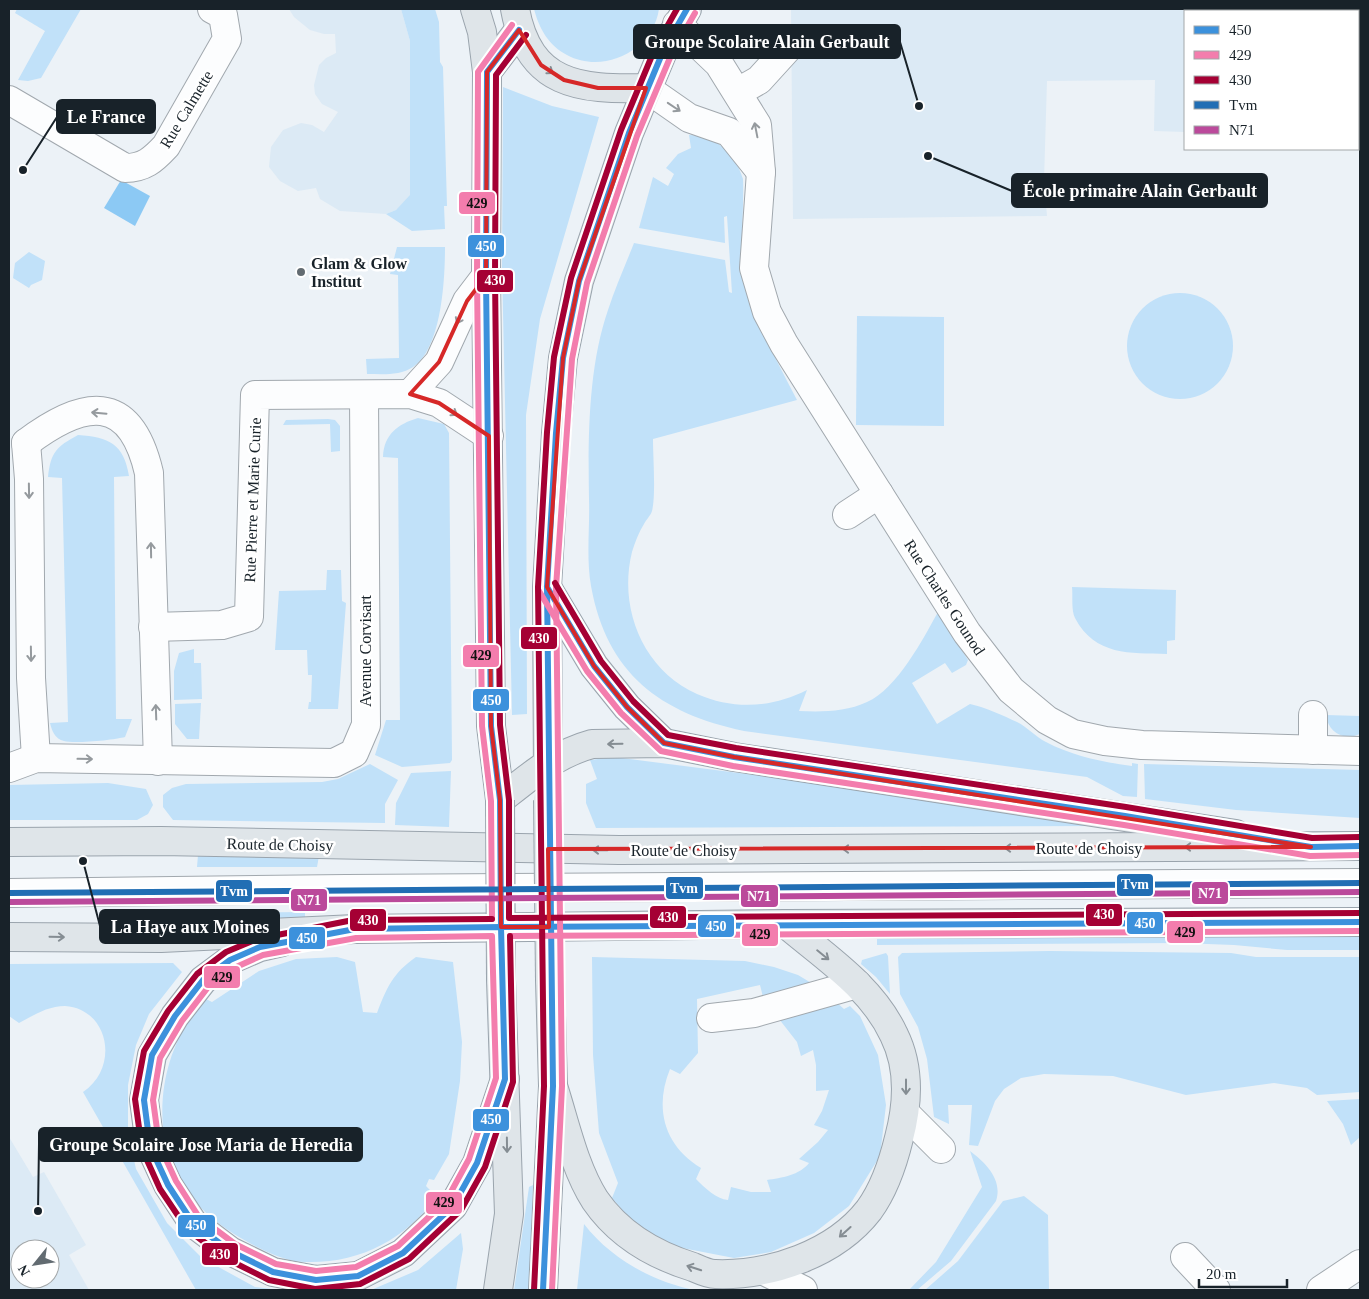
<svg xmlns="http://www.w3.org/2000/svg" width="1369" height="1299" viewBox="0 0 1369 1299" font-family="Georgia,serif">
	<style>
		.built { fill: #dceaf5; fill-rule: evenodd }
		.green { fill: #c1e1f9 }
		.water { fill: #8cc9f4 }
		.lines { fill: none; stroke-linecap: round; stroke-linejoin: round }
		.minor-casing { stroke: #a1a8ae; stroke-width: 30 }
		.major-casing { stroke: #9aa4ad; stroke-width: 30 }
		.minor { stroke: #fcfdfe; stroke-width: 28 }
		.major { stroke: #dfe5e9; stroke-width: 28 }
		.major-bridge-casing { stroke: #9aa4ad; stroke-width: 30; stroke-linecap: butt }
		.major-bridge { stroke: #dfe5e9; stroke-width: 28 }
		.bus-1-casing { stroke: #fff; stroke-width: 10 }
		.bus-2-casing { stroke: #fff; stroke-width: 10 }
		.bus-3-casing { stroke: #fff; stroke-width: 10 }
		.bus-4-casing { stroke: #fff; stroke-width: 10 }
		.bus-5-casing { stroke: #fff; stroke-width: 10 }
		.bus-1 { stroke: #3c91dc; stroke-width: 6 }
		.bus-2 { stroke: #f37dad; stroke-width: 6 }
		.bus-3 { stroke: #a50034; stroke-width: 6 }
		.bus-4 { stroke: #216eb4; stroke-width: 6 }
		.bus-5 { stroke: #bb4a9b; stroke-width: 6 }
		.oneway { stroke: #858d93 }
		.oneway2 { stroke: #959a9e }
		.marked { fill: none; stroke: #d62828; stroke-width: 4; stroke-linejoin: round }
		.poi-dot { fill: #626b71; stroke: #fff; stroke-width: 2 }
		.labels { text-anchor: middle; stroke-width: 5; stroke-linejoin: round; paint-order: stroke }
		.street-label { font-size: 16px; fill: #182229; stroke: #fff }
		.poi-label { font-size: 16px; font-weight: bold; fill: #182229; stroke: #fff; text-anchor: start }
		.leader { fill: none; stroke: #182229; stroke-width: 2 }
		.callout-dot { fill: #182229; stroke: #fff; stroke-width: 2 }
		.callout { fill: #182229; stroke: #182229; stroke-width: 2 }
		.callout-label { font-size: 18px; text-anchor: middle; font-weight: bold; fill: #fff }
		.line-badge { stroke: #fff; stroke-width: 2 }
		.badge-label { font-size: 14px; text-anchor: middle; font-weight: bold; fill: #fff }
		.pale-badge-label { font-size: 14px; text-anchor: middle; font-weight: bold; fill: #111 }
	</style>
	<rect width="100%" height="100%" fill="#ecf2f7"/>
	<g class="built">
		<path d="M289 9H401L410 41V196L396 210 386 214 340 211 320 199 316 188 298 191 280 181 269 167 271 147 283 130 301 123 312 125 324 132 338 112 322 104 315 94 314 85 319 65 326 58 336 53 335 34H324L310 30 294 17Z"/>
		<path d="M791 9H1258L1256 11H1185V132L1154 131 1155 80 1047 81 1044 181 1047 216 793 219Z"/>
		<path d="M9 1137 33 1177 44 1172 86 1245 69 1255 89 1290H9ZM20 1249H50V1279H20Z"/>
	</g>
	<g class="green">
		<path d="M17 9H81L41 78 28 81 18 80 45 31 15 13Z"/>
		<path d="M401 9H435L439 22 440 62 443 67 447 206H444L445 229 412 231 386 214 396 210 410 195V41Z"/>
		<path d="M534 9H659C653 50 604 75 567 55 548 45 539 28 534 9Z"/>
		<path d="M503 87 552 106 599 117 540 319 526 415 527 714 512 715 502 268Z"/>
		<path d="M689 135C717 136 735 153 743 179 744 205 741 231 743 256 748 309 773 354 797 400L653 439C653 456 656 496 652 511 651 515 646 520 644 524 639 532 635 542 632 552 618 608 643 670 697 694 734 710 771 708 807 690L799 711C821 712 846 712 867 702 897 689 923 639 938 612L968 660 966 665 952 673 945 663 912 683 937 724 970 704C985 707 1004 716 1017 722 1027 727 1036 737 1046 742 1072 756 1103 762 1132 766V763L1138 764 1137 797 1123 796 1087 777 744 731C660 713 607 674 591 586 586 557 590 527 589 499 588 439 588 368 608 310 615 288 625 266 634 243L725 260 729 292 732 293 727 216 724 217 725 243 639 228 653 177 668 186 674 174 666 168 678 154 691 148Z"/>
		<path d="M397 247H445C445 278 442 348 413 367 400 376 382 374 367 374L366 359 399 358 398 275 390 274Z"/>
		<path d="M29 252 45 261 42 280 31 285 29 288 13 278 15 263Z"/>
		<circle cx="1180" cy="346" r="53"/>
		<path d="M857 316 944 317V426L856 425Z"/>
		<path d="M418 418 444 424 449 433 452 760 450 763 402 767 375 755 386 720H400L398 458 383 457C384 434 398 424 418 418Z"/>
		<path d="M328 419 335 420 340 426V451L331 452 330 424 283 425 286 420Z"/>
		<path d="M78 435C109 437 124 444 129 476L114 477 116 719H132L125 737C114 740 74 744 64 741 55 739 52 731 50 723L68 722 62 478 48 477C51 452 56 447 78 435Z"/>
		<path d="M327 570H341L342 601 346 603 338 709H308L309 702H311L312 675H308L307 650H275L279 591 326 590Z"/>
		<path d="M1072 587 1176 590 1175 640 1167 641V654C1130 653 1095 656 1075 618 1071 610 1073 596 1072 587Z"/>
		<path d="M194 649V663H201L202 699 174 700V671L179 653Z"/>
		<path d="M201 703 199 739H187L175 724V704Z"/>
		<path d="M1326 715 1360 716V734C1344 741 1328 733 1326 715Z"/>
		<path d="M614 757 886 792 1111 826 596 828 586 803V784L597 779 590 760Z"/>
		<path d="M370 764 398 780 385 804V823L173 820 163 807V795L172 788 186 784 322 782 338 779Z"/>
		<path d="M1144 764 1360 770V818L1236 810 1145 799Z"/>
		<path d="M451 771 449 827 395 825 396 803 411 773Z"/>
		<path d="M108 783 146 789 153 805 148 814 137 820H9V785Z"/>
		<path d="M198 855 319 856 317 867H197Z"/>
		<path d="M305 912V921L199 925V913Z"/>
		<path d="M877 936H1360V950H1287L1234 945 1180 943 877 945Z"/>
		<path d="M1050 951 1231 953 1256 957H1360V1092L1317 1095 1307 1088 1274 1083 1186 1095 1113 1076 1044 1074 1021 1078 1004 1089 995 1101 978 1146 969 1145 972 1105H948L949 1124 934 1117 927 1059 918 1027 900 994 898 957 902 953Z"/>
		<path d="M886 953 888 956 890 994 876 977 861 964 862 960Z"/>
		<path d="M337 957 355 962 363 1012 377 1013C387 987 393 973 416 957L453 962 462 1042 460 1081 449 1154 434 1180 429 1179 426 1186 437 1197C404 1240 359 1264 304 1262 281 1261 252 1245 234 1234 214 1221 195 1205 182 1185 178 1178 176 1168 173 1160 170 1152 166 1143 164 1135 157 1087 172 1034 206 999L212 1002 259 971 296 959Z"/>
		<path d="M592 957 745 961 774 967 798 975 818 987 764 1001 760 985 697 999 698 1053 680 1074 670 1069C654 1108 664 1146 701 1168L696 1179C705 1188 716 1199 728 1200L731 1187 751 1192H771L767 1180C781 1178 800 1175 809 1163L799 1159 818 1142 828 1130 814 1125 822 1111 829 1090 816 1091V1065L813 1050 801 1056 797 1042 779 1019 836 1002 844 1009 850 1006 860 1016 878 1055 886 1105 880 1156 849 1206 814 1233 771 1252 734 1258 677 1247 635 1225 612 1198 618 1183 599 1133 593 1055Z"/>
		<path d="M173 963 182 972 149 1014 136 1045 128 1085V1133L136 1169 167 1223 202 1258 255 1287 282 1290H196L83 1092C120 1067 109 1009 65 1006 48 1006 34 1015 19 1023L9 1016V964Z"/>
		<path d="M1360 1099V1137L1351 1145 1343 1124 1327 1101Z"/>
		<path d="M970 1151C986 1163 1003 1180 996 1201L951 1261 917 1290H909L936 1262 982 1187Z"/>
		<path d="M533 1185 529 1290H514L529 1187Z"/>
		<path d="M1024 1196 1048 1215 1049 1290H925L958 1261 1003 1201Z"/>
		<path d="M584 1224C610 1258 654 1283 696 1290H577Z"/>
		<path d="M461 1233 463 1249 456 1290H371L418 1270Z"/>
	</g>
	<path class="water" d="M121 180 150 196 135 226 104 208Z"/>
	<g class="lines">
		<defs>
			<g id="minor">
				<path d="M677 24 719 64 757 125 761 172 754 268 767 312 784 344 967 633 1011 690 1047 720 1073 734 1105 741 1142 745 1360 751"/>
				<path d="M646 88 689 118 729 132 761 172"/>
				<path d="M738 92 759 80 789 47"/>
				<path d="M9 100 125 168C144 168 153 160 166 146L227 39 223 15 212 9"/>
				<path d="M410 394 439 362 467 301 486 276"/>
				<path d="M26 443C83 400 130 391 149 473L158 761"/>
				<path d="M26 443 29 479 31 678 36 758"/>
				<path d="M847 515 879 494"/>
				<path d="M153 627 222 625 249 617 255 395 410 394 439 403 489 436"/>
				<path d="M1313 715V750"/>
				<path d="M9 768 36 758 334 763 354 753 366 725 364 395"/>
				<path d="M9 893 346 889 1360 883"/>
				<path d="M711 1018 754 1013 857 984"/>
				<path d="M906 1114 941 1149"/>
				<path d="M1185 1257 1216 1290"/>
				<path d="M764 1271 803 1290"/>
				<path d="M1321 1290 1360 1264"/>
			</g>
			<g id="major">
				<path d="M475 9 482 32 487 72"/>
				<path d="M515 9C529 85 579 90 646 88"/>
				<path d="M548 589 594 666 627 707 664 743"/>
				<path d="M548 778 547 587 556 433 563 358 579 281 629 133 664 49 687 9"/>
				<path d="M500 800C529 777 555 754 592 744L664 743 734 757 1236 834"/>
				<path d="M500 800 491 726 486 276 487 72 519 30"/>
				<path d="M9 842 161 841 619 850 1360 846"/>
				<path d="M9 937 161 938 355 929 786 924 1360 922"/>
				<path d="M282 942 260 947 230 960 203 980 175 1016 152 1055 144 1100 150 1146 168 1185 193 1223 230 1251 273 1272 316 1280 358 1276 403 1253 453 1206 477 1163 505 1079"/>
				<path d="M553 1086C565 1123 574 1167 595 1200 619 1235 654 1255 693 1267 700 1270 708 1274 715 1274 770 1276 835 1254 869 1210 885 1188 893 1163 899 1138 908 1104 910 1067 894 1035 872 987 825 957 786 924"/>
				<path d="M498 1290 509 1214 501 980"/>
				<path d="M543 1290 553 1086 550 980"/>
			</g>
		</defs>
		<use href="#minor" class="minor-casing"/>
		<use href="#major" class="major-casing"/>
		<use href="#minor" class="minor"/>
		<use href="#major" class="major"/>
		<defs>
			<g id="major-bridge">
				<path d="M500 800 501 980"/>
				<path d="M548 800 550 980"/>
			</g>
		</defs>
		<use href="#major-bridge" class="major-bridge-casing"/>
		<use href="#major-bridge" class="major-bridge"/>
		<defs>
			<g id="bus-1">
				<path d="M547 587 594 666 627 707 664 743 734 757 1125 816 1311 847 1360 846"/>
				<path d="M501 927 505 1079 477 1163 453 1206 403 1253 358 1276 316 1280 273 1272 230 1251 193 1223 168 1185 150 1146 144 1100 152 1055 175 1016 203 980 230 960 260 947 355 929Z"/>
				<path d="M501 927 500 800 491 726 486 276 487 72 519 30"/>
				<path d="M501 927 1360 922"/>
				<path d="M543 1290 553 1086 547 587 556 433 563 358 579 281 629 133 664 49 687 9"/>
			</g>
			<g id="bus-2">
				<path d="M539 591 587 671 621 713 661 751 733 766 1124 825 1310 856 1360 855"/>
				<path d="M492 919 491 801 482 726 477 276 478 72 512 25"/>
				<path d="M492 936 496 1078 469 1159 446 1201 398 1246 356 1267 316 1271 276 1264 235 1244 199 1217 176 1181 159 1144 153 1100 160 1058 182 1021 209 986 234 968 263 955 356 938Z"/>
				<path d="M510 936 1360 931"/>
				<path d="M552 1290 562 1086 556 587 572 359 587 283 637 136 672 53 695 13"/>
			</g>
			<g id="bus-3">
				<path d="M526 35 496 75 495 276 500 725 509 800V918L1360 913"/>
				<path d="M555 583 601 661 633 701 668 735 736 748 1126 807 1312 838 1360 837"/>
				<path d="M492 919 353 920 257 939 226 952 197 974 168 1011 144 1051 135 1099 142 1149 160 1189 187 1229 225 1258 269 1280 315 1289 360 1284 409 1259 461 1210 485 1167 513 1082 510 936"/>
				<path d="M534 1290 544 1086 538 587 547 432 554 357 571 278 621 130 656 46 677 9"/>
			</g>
			<path id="bus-4" d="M9 893 1360 883"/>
			<path id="bus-5" d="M9 902 1360 892"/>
		</defs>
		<use href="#bus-1" class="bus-1-casing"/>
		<use href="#bus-2" class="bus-2-casing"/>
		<use href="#bus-3" class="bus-3-casing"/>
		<use href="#bus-4" class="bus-4-casing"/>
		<use href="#bus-5" class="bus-5-casing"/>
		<use href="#bus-1" class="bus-1"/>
		<use href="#bus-2" class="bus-2"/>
		<use href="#bus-3" class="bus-3"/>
		<use href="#bus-4" class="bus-4"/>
		<use href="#bus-5" class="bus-5"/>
	</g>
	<defs><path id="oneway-shaft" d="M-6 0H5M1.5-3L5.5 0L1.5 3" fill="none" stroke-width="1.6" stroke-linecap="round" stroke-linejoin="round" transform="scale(1.25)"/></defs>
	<g class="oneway">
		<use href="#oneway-shaft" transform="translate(547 69) rotate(35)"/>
		<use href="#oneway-shaft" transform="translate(615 744) rotate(179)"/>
		<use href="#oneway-shaft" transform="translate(1192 847) rotate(180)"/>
		<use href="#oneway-shaft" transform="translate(1012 848) rotate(180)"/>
		<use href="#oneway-shaft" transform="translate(850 849) rotate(180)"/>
		<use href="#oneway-shaft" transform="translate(600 850) rotate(-179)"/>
		<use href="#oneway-shaft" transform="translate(57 937) rotate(1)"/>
		<use href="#oneway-shaft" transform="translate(823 955) rotate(39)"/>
		<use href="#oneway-shaft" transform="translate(906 1087) rotate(90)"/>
		<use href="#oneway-shaft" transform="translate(507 1145) rotate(89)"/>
		<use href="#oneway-shaft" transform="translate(845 1232) rotate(138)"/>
		<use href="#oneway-shaft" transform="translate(694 1268) rotate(-162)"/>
	</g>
	<g class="oneway2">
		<use href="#oneway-shaft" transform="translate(674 107) rotate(34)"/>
		<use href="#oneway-shaft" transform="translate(756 130) rotate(-101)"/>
		<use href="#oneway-shaft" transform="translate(460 317) rotate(115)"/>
		<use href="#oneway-shaft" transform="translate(451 411) rotate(34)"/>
		<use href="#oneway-shaft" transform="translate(99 413) rotate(-175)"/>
		<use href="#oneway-shaft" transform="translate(29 491) rotate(89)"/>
		<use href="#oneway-shaft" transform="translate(151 550) rotate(-91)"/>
		<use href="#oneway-shaft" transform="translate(31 654) rotate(89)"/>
		<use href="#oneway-shaft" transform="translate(156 712) rotate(-92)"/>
		<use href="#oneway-shaft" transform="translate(85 759) rotate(1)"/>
	</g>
	<path class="marked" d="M519 30 541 65 564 80 598 88H646L579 281 563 358 547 587 594 666 627 707 664 743 734 757 1311 847 548 849 549 927H501L500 800 491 726 489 436 439 403 410 394 439 362 467 301 486 276 487 72Z"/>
	<circle class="poi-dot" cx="301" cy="272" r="5"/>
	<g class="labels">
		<g class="street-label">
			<text transform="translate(186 109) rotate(-59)" y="6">Rue Calmette</text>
			<text transform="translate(252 500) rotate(-88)" y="6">Rue Pierre et Marie Curie</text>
			<text transform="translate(945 597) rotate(57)" y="6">Rue Charles Gounod</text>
			<text transform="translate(365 651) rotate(-90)" y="6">Avenue Corvisart</text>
			<text transform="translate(280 844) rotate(1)" y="6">Route de Choisy</text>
			<text x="1089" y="854">Route de Choisy</text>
			<text x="684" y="856">Route de Choisy</text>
		</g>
		<g class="poi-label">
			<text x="311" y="269">Glam &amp; Glow<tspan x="311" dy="18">Institut</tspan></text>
		</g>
	</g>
	<path class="leader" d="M919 106L900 42M23 170L57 117M928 156L1012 191M83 861L100 926M38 1211L39 1144"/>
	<g class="callout-dot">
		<circle cx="919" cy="106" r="5"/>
		<circle cx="23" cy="170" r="5"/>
		<circle cx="928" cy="156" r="5"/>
		<circle cx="83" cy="861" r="5"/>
		<circle cx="38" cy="1211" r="5"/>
	</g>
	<g class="callout">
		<rect x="634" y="25" width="266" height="33" rx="5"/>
		<rect x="57" y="100" width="98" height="33" rx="5"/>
		<rect x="1012" y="174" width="255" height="33" rx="5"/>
		<rect x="100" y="910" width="179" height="33" rx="5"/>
		<rect x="39" y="1128" width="323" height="33" rx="5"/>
	</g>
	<g class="callout-label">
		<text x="767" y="48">Groupe Scolaire Alain Gerbault</text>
		<text x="106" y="123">Le France</text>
		<text x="1140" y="197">École primaire Alain Gerbault</text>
		<text x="190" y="933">La Haye aux Moines</text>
		<text x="201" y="1151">Groupe Scolaire Jose Maria de Heredia</text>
	</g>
	<g class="line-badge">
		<rect x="458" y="191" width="38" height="24" rx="5" fill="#f37dad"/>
		<rect x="467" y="234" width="38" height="24" rx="5" fill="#3c91dc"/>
		<rect x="476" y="269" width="38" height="24" rx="5" fill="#a50034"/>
		<rect x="520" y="626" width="38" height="24" rx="5" fill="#a50034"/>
		<rect x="462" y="644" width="38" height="24" rx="5" fill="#f37dad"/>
		<rect x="472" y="688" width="38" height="24" rx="5" fill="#3c91dc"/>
		<rect x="1116" y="873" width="38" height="24" rx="5" fill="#216eb4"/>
		<rect x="665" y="876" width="39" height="24" rx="5" fill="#216eb4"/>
		<rect x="215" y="879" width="38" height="24" rx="5" fill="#216eb4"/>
		<rect x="1191" y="881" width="38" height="24" rx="5" fill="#bb4a9b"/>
		<rect x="740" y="884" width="39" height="24" rx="5" fill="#bb4a9b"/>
		<rect x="290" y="888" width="38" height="24" rx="5" fill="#bb4a9b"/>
		<rect x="1085" y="903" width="38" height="24" rx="5" fill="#a50034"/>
		<rect x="649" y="905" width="38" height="24" rx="5" fill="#a50034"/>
		<rect x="349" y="908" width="38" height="24" rx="5" fill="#a50034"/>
		<rect x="1126" y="911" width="38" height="24" rx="5" fill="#3c91dc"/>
		<rect x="697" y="914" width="38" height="24" rx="5" fill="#3c91dc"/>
		<rect x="1166" y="920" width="38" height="24" rx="5" fill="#f37dad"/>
		<rect x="741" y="923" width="38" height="24" rx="5" fill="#f37dad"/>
		<rect x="288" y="926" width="38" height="24" rx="5" fill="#3c91dc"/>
		<rect x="203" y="965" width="38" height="24" rx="5" fill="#f37dad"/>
		<rect x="472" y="1108" width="38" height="24" rx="5" fill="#3c91dc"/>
		<rect x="425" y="1191" width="38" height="24" rx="5" fill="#f37dad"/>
		<rect x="177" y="1214" width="39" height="24" rx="5" fill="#3c91dc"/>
		<rect x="201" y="1242" width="38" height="24" rx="5" fill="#a50034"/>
	</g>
	<g class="badge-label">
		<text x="486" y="251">450</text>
		<text x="495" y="285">430</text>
		<text x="539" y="643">430</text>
		<text x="491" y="705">450</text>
		<text x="1135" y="889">Tvm</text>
		<text x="684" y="893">Tvm</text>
		<text x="234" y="896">Tvm</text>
		<text x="1210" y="898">N71</text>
		<text x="759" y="901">N71</text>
		<text x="309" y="905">N71</text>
		<text x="1104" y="919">430</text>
		<text x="668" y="922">430</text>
		<text x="368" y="925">430</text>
		<text x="1145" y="928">450</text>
		<text x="716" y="931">450</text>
		<text x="307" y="943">450</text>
		<text x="491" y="1124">450</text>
		<text x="196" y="1230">450</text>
		<text x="220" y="1259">430</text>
	</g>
	<g class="pale-badge-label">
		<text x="477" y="208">429</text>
		<text x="481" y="660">429</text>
		<text x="1185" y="937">429</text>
		<text x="760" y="939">429</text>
		<text x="222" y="982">429</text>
		<text x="444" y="1207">429</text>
	</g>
	<rect width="1369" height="1299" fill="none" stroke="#182229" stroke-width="20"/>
	<rect x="1184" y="10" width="175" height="140" fill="#ffffff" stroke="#a3a7a9"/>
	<rect x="1194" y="26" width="25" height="8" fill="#3c91dc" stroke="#a3a7a9"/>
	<text x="1229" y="35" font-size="15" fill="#182229">450</text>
	<rect x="1194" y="51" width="25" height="8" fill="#f37dad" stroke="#a3a7a9"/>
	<text x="1229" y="60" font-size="15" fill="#182229">429</text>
	<rect x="1194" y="76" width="25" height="8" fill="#a50034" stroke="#a3a7a9"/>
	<text x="1229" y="85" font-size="15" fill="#182229">430</text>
	<rect x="1194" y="101" width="25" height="8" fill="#216eb4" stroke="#a3a7a9"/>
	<text x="1229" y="110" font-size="15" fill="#182229">Tvm</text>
	<rect x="1194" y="126" width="25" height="8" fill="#bb4a9b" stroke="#a3a7a9"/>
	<text x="1229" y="135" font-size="15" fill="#182229">N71</text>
	<g transform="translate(35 1264) rotate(240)"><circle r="24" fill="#ffffff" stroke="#a3a7a9"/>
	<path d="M0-4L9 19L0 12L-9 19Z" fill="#626b71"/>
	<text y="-8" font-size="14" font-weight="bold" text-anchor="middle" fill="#182229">N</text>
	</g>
	<path d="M1199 1279v8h88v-8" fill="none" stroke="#182229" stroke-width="2.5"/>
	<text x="1206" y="1279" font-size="15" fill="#182229" stroke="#ffffff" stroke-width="4" paint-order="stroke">20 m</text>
</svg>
